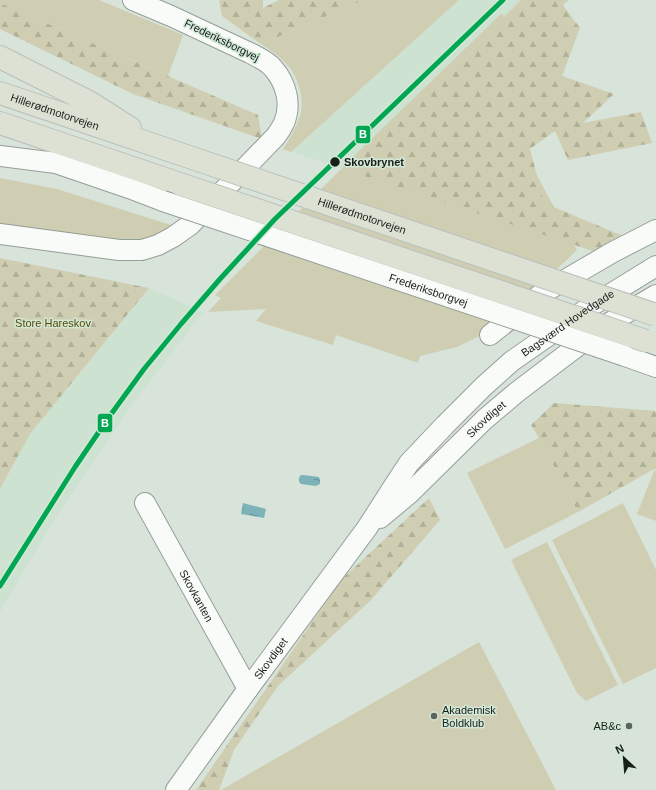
<svg xmlns="http://www.w3.org/2000/svg" width="656" height="790" viewBox="0 0 656 790" font-family="Arial,sans-serif">
	<style>
		.built { fill: #cee2d2 }
		.grass { fill: #cfceb2 }
		.forest { fill: url(#forest-firs) }
		.water { fill: url(#water-ripples) }
		.lines { fill: none; stroke-linecap: round; stroke-linejoin: round }
		.minor-casing { stroke: #959e97; stroke-width: 22 }
		.highway-casing { stroke: #babfbb; stroke-width: 24 }
		.minor { stroke: #f9fbf9; stroke-width: 20 }
		.highway { stroke: #dce1d4; stroke-width: 22 }
		.minor-bridge-casing { stroke: #959e97; stroke-width: 22; stroke-linecap: butt }
		.highway-bridge-casing { stroke: #babfbb; stroke-width: 24; stroke-linecap: butt }
		.minor-bridge { stroke: #f9fbf9; stroke-width: 20 }
		.highway-bridge { stroke: #dce1d4; stroke-width: 22 }
		.rail-1-casing { stroke: #d3e8d7; stroke-width: 8 }
		.rail-1 { stroke: #00a651; stroke-width: 5 }
		.stop-dot { fill: #171f19; stroke: #d3e8d7; stroke-width: 1.5 }
		.poi-dot { fill: #5b645d; stroke: #d3e8d7; stroke-width: 1.5 }
		.labels { text-anchor: middle; stroke-width: 3; stroke-linejoin: round; paint-order: stroke }
		.street-label { font-size: 11px; fill: #171f19; stroke: #d3e8d7 }
		.stop-label { font-size: 11px; font-weight: bold; fill: #171f19; stroke: #d3e8d7; text-anchor: start }
		.park-label { font-size: 11px; fill: #584800; stroke: #d3e8d7 }
		.poi-label { font-size: 11px; fill: #171f19; stroke: #d3e8d7; text-anchor: start }
		.line-badge { stroke: #d3e8d7; stroke-width: 1.5 }
		.badge-label { font-size: 11px; text-anchor: middle; font-weight: bold; fill: #fff }
	</style>
	<defs>
		<pattern id="forest-firs" width="22" height="20" patternUnits="userSpaceOnUse"><rect width="22" height="20" fill="#cfceb2"/><path d="M5 1l3.5 6h-7zM16 11l3.5 6h-7z" fill="#b1b098"/></pattern>
		<pattern id="water-ripples" width="26" height="14" patternUnits="userSpaceOnUse"><rect width="26" height="14" fill="#7db3b8"/><path d="M2 4q2-2 4 0t4 0M15 11q2-2 4 0t4 0" fill="none" stroke="#659195"/></pattern>
	</defs>
	<rect width="100%" height="100%" fill="#d8e3da"/>
	<g class="built">
		<path d="M459 0H521L346 170 291 152Z"/>
		<path d="M149 288 203 312 132 405 54 520 0 612V489L30 434Z"/>
	</g>
	<g class="grass">
		<path d="M0 0H99L183 35 168 76 0 3Z"/>
		<path d="M364 0H459L291 152 283 149C290 138 296 128 300 116 302 109 302 103 301 95 297 70 282 57 261 44Z"/>
		<path d="M502 13 552 107 511 127 577 250 492 330 457 347 420 356 418 363 336 335 333 345 256 321 266 309 208 312 221 298 215 295 357 153Z"/>
		<path d="M0 178 57 189 174 226 167 231 141 241 120 242 0 227Z"/>
		<path d="M539 438 578 512 505 549 467 473Z"/>
		<path d="M654 471H656V521L637 514Z"/>
		<path d="M623 503 656 570V668L623 684 552 540Z"/>
		<path d="M547 542 618 685 586 701 577 693 511 560Z"/>
		<path d="M479 642 556 790H221Z"/>
	</g>
	<g class="forest">
		<path d="M219 0H263V8L279 0H364L261 44 222 16Z"/>
		<path d="M521 0H569L563 5 580 28 562 76 614 94 583 123 641 112 652 143 568 160 555 131 530 149 544 203 628 238 599 253 346 170Z"/>
		<path d="M0 3 258 115 262 139 133 94 0 29Z"/>
		<path d="M0 258 149 288 30 434 0 489Z"/>
		<path d="M554 403 656 411V470L654 469 578 512 539 438 531 425Z"/>
		<path d="M429 498 440 520 371 600 278 686 234 750 219 790H196L342 579Z"/>
	</g>
	<g class="water">
		<path d="M301 475H303L319 477 320 480V484L316 486 301 484C298 481 298 478 301 475Z"/>
		<path d="M243 503 266 509 264 518 241 514Z"/>
	</g>
	<g class="lines">
		<defs>
			<g id="minor">
				<path d="M0 156 56 163 129 188 163 201"/>
				<path d="M0 234 119 250H142L158 245 173 237 190 225 276 136C279 132 282 127 284 123 292 104 286 83 273 68 267 61 258 57 250 53L171 16 133 0"/>
				<path d="M490 335 541 294 613 252 656 230"/>
				<path d="M625 356 656 367"/>
				<path id="s1" d="M145 503 248 689"/>
				<path id="s2" d="M380 518 410 493 485 419 517 392 563 357 606 325 656 295"/>
				<path id="s3" d="M176 790 248 689 367 528 392 489 409 463 445 425 484 386 512 361 591 306 656 266"/>
			</g>
			<g id="highway">
				<path d="M0 57 89 102 130 128"/>
				<path id="s4" d="M0 93 201 161"/>
				<path d="M0 123 180 184"/>
			</g>
		</defs>
		<use href="#minor" class="minor-casing"/>
		<use href="#highway" class="highway-casing"/>
		<use href="#minor" class="minor"/>
		<use href="#highway" class="highway"/>
		<defs>
			<g id="minor-bridge">
				<path id="s5" d="M163 201 625 356"/>
			</g>
			<g id="highway-bridge">
				<path id="s6" d="M201 161 656 315"/>
				<path d="M180 184 646 341"/>
			</g>
		</defs>
		<use href="#minor-bridge" class="minor-bridge-casing"/>
		<use href="#highway-bridge" class="highway-bridge-casing"/>
		<use href="#minor-bridge" class="minor-bridge"/>
		<use href="#highway-bridge" class="highway-bridge"/>
		<defs>
			<path id="rail-1" d="M0 586 75 467 109 417 144 369 181 324 220 279 275 219 503 0"/>
		</defs>
		<use href="#rail-1" class="rail-1-casing"/>
		<use href="#rail-1" class="rail-1"/>
	</g>
	<circle class="stop-dot" cx="335" cy="162" r="5.5"/>
	<g class="poi-dot">
		<circle cx="434" cy="716" r="4"/>
		<circle cx="629" cy="726" r="4"/>
	</g>
	<g class="labels">
		<g class="street-label">
			<text transform="translate(222 40) rotate(26)" y="4">Frederiksborgvej</text>
			<text dy="4" stroke="none"><textPath href="#s4" startOffset="58">Hillerødmotorvejen</textPath></text>
			<text dy="4" stroke="none"><textPath href="#s6" startOffset="170">Hillerødmotorvejen</textPath></text>
			<text dy="4" stroke="none"><textPath href="#s5" startOffset="280">Frederiksborgvej</textPath></text>
			<text dy="4" stroke="none"><textPath href="#s3" startOffset="614">Bagsværd Hovedgade</textPath></text>
			<text dy="4" stroke="none"><textPath href="#s2" startOffset="145">Skovdiget</textPath></text>
			<text dy="4" stroke="none"><textPath href="#s1" startOffset="106">Skovkanten</textPath></text>
			<text dy="4" stroke="none"><textPath href="#s3" startOffset="162">Skovdiget</textPath></text>
		</g>
		<g class="stop-label">
			<text x="344" y="166">Skovbrynet</text>
		</g>
		<g class="park-label">
			<text x="53" y="327">Store Hareskov</text>
		</g>
		<g class="poi-label">
			<text x="442" y="714">Akademisk<tspan x="442" dy="13">Boldklub</tspan></text>
			<text x="621" y="730" text-anchor="end">AB&amp;c</text>
		</g>
	</g>
	<g class="line-badge">
		<rect x="355" y="125" width="16" height="19" rx="4" fill="#00a651"/>
		<rect x="97" y="413" width="16" height="20" rx="4" fill="#00a651"/>
	</g>
	<g class="badge-label">
		<text x="363" y="138">B</text>
		<text x="105" y="427">B</text>
	</g>
	<g transform="translate(624 758) rotate(334)" stroke="#d3e8d7" stroke-width="3" paint-order="stroke">
	<path d="M0-3L7 15L0 10L-7 15Z" fill="#171f19"/>
	<text y="-6" font-size="11" font-weight="bold" text-anchor="middle" fill="#171f19">N</text>
	</g>
</svg>
